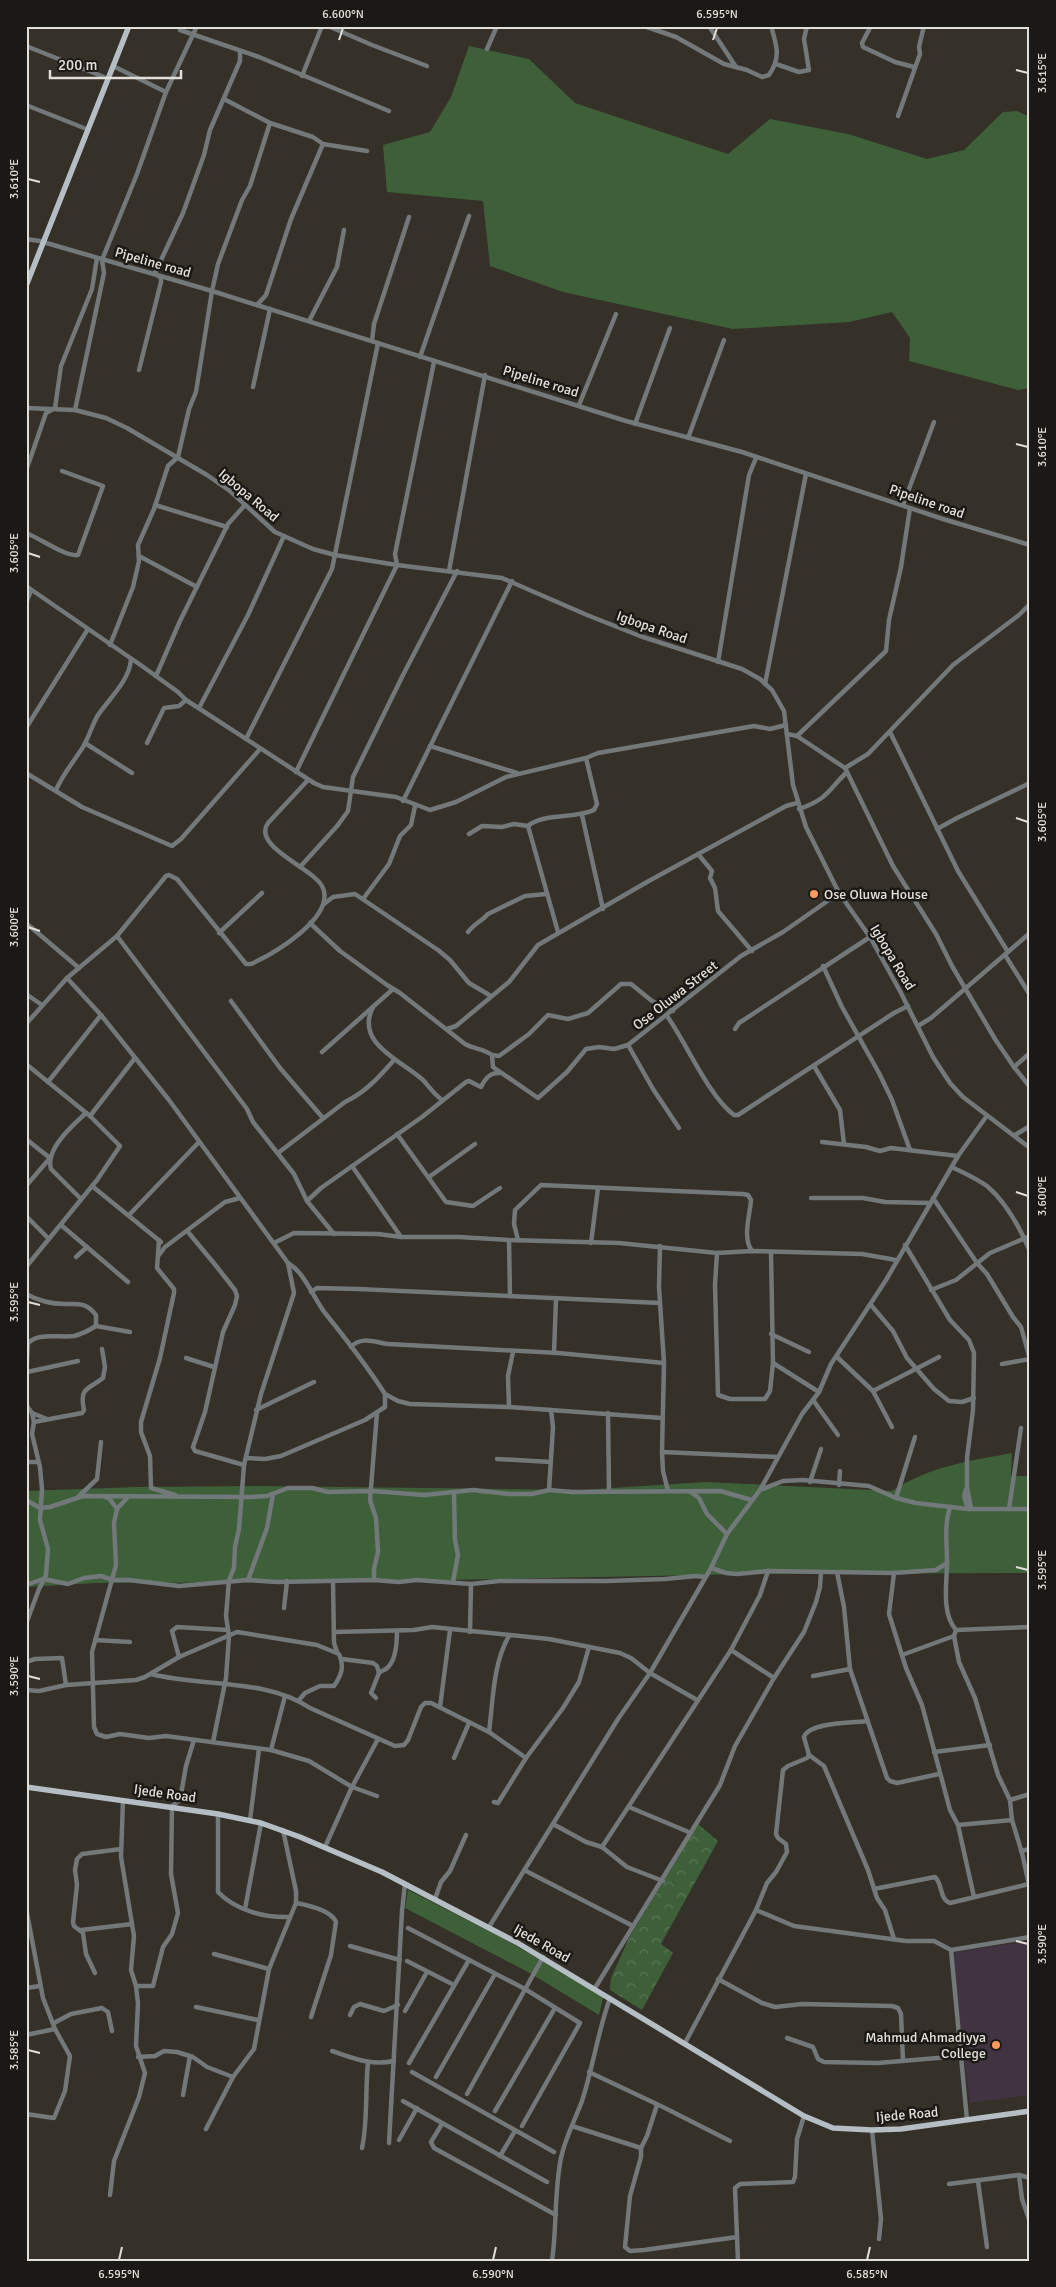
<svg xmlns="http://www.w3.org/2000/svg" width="1056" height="2287" viewBox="0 0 1056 2287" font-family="Signika,sans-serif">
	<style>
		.education { fill: #413341 }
		.grass { fill: #3d6039 }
		.forest { fill: url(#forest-crowns) }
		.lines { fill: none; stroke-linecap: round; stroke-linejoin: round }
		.minor { stroke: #73787b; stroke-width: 4.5 }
		.major { stroke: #b5bec5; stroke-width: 5.5 }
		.ticks { fill: none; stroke: #e2ded9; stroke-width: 2 }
		.poi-dot { fill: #ff9b5a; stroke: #1b1915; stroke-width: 2 }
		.labels { text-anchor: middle; stroke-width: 5; stroke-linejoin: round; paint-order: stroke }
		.street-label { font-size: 14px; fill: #e2ded9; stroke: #1b1915 }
		.poi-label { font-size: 14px; fill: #e2ded9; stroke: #1b1915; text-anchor: start }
		.neatline { fill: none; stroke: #e2ded9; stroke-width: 2 }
		.ticks-label { font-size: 12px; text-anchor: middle; fill: #e2ded9 }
	</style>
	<defs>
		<pattern id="forest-crowns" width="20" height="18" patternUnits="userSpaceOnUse" patternTransform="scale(1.25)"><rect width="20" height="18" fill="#3d6039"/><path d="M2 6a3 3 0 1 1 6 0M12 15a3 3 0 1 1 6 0" fill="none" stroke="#597655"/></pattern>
	</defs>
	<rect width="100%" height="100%" fill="#353028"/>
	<path class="education" d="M1030 1941V2095L970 2103 954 1977V1955L956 1952Z"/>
	<g class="grass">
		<path d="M469 46 529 59 575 103 728 154 770 119 848 134 927 159 964 150 1003 112 1017 111 1030 117V388L1018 390 909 361 910 338 892 312 849 322 733 329 563 292 490 266 483 201 387 192 383 145 430 132 451 97Z"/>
		<path d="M1012 1453 1011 1476H1030V1573L752 1574 350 1582 96 1583 26 1587V1491L136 1487 259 1486 581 1490 705 1482 892 1491C930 1466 969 1461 1012 1453Z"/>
		<path d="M408 1890 497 1935 600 1994 603 1998 599 2015 528 1972 405 1908Z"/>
	</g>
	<path class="forest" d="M698 1824 718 1841 661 1944 673 1953 642 2010 610 1990 611 1978 629 1938Z"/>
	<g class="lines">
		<g class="minor">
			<path d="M124 26 125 27"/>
			<path d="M328 26 372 45 427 66"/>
			<path d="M644 26 676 37 724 64 747 70 762 77 769 75C781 58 777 46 771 26"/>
			<path d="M709 26 736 67"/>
			<path d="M871 26 862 43 863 47 895 62 914 67"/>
			<path d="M180 30 259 57 389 111"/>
			<path d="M26 46 104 77"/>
			<path d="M487 49 497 26"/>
			<path d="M776 64 799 72 809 70 804 39 807 26"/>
			<path d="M113 66 166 92"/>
			<path d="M302 76 322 26"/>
			<path d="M224 99 270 123 313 137 323 144 367 151"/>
			<path d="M26 105 84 128"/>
			<path d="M898 116 920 54 919 47 924 26"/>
			<path d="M26 239 40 241"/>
			<path d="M43 242 212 291 626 421 742 452 943 519 1030 545"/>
			<path d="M257 305 266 295 291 219 323 144"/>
			<path d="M309 321 337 267 344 230"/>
			<path d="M372 341 374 324 409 217"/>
			<path d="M420 357 469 216"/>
			<path d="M139 370 161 282V278L155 273 183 213 204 155 210 130 240 61V51"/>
			<path d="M253 387 270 309"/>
			<path d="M579 405 616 314"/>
			<path d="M26 408 75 410 106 418 127 428 207 475 230 491 275 532 313 549 335 555 397 565 502 578 587 615 640 636 742 669 760 679 772 690 784 711 793 785 806 827 839 893 870 937 900 991 933 1057 950 1083 963 1097 1030 1148"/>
			<path d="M75 410 104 273 102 260 137 174 166 92 197 26"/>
			<path d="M635 424 670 328"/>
			<path d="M688 438 724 340"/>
			<path d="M26 471 46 413 55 408 61 366 92 289 97 258"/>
			<path d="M155 505 227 527"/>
			<path d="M903 505 934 422"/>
			<path d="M26 533C40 538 65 557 78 555L103 486 62 471"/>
			<path d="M139 556 197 587"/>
			<path d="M449 571 485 375"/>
			<path d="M26 586 142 666 178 692 186 700 314 783 323 787 396 797 430 810 456 802 506 777 586 758 598 753 754 726 770 729 786 725"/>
			<path d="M26 603 31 591"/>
			<path d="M110 645 133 587 139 561 138 545 154 509 168 466 178 457 189 409 196 392 212 291 218 264 242 200 250 186 270 123"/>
			<path d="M718 662 749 475 756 458"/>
			<path d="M156 676 180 621 228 524 245 505"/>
			<path d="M765 684 806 474"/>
			<path d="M199 708 248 615 284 536"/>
			<path d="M26 728 88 629"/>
			<path d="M890 732 958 871 1008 952"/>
			<path d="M787 734 797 736 845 768"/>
			<path d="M797 736 886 651 889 620 901 567 910 508"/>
			<path d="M246 739 332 569 378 343"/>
			<path d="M85 743 132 773"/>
			<path d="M147 743 164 708 179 706 186 700"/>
			<path d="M430 746 517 773"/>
			<path d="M296 772 397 565 395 554 434 362"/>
			<path d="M847 772 893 866 936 934 952 966 995 1039 1014 1067"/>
			<path d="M26 773 82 807 172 846 181 839 260 749"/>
			<path d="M56 790C63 774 74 761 83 747 89 737 92 725 98 715 109 699 130 680 131 659"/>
			<path d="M403 801 512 581"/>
			<path d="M799 809C828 799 827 791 847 772L845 768 868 754 953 665 1019 615 1030 604"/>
			<path d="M582 815 603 909"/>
			<path d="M528 826 558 932"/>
			<path d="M937 829 957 818 1030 783"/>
			<path d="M469 834 482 826 502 827 514 824 528 826C543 813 575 819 594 810L597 804 586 758"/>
			<path d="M698 854 712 871 710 878 715 888 718 911 752 951"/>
			<path d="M300 867 338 825 348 811 353 777 403 675 457 571"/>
			<path d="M363 899 389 864 400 836 411 825 415 806"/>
			<path d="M324 904 333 897 355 894 438 950 450 960 469 983 491 996"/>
			<path d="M26 923 79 968"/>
			<path d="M310 923 340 951 387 985 400 993 465 1044C474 1049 484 1049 492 1055L493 1067 538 1098 567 1072 586 1049 599 1047 614 1049 628 1045 741 956 783 932 839 893"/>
			<path d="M468 932C475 923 482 921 488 914L525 896 546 894"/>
			<path d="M219 933 262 893"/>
			<path d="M117 936 247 1109 253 1122 294 1174 307 1201 334 1234"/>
			<path d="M1005 955 1030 995"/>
			<path d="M823 966 842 1007 879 1073 892 1100 910 1150"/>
			<path d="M67 978 101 1015 169 1100 288 1263C305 1273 313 1297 325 1313 346 1339 367 1366 385 1394V1407L365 1420 281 1456 265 1459 246 1458"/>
			<path d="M26 994 42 1005"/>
			<path d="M231 1001 280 1068 323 1118"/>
			<path d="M373 1007C354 1044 403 1061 424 1081 430 1088 434 1094 442 1100"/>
			<path d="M667 1016C687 1044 708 1095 734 1115H738L894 1013 908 1006"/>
			<path d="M26 1024 67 978 117 936 166 876 169 875 177 879 246 964H251C273 954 335 918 323 888 316 869 251 847 268 823L308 780"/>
			<path d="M918 1026 931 1018 1030 933"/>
			<path d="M447 1029 456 1026 509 982 538 945 647 882 786 806 797 803"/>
			<path d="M735 1029 739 1023 870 937"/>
			<path d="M628 1045 653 1089 679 1128"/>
			<path d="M322 1052 393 989"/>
			<path d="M1030 1053 1014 1067 1030 1087"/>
			<path d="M492 1055 499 1056 529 1034 548 1015 568 1019 588 1013 621 984H631L652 1001 673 1011"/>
			<path d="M26 1064 90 1116 120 1146 97 1180 26 1267"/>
			<path d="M814 1066 840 1110 844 1144"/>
			<path d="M48 1082 101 1015"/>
			<path d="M90 1116 135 1058"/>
			<path d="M397 1134 446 1202 473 1206 500 1188"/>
			<path d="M1015 1135 1030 1126"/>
			<path d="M26 1139 50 1158 26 1186"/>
			<path d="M822 1142 866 1147 880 1151 891 1148 958 1156"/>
			<path d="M278 1153 345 1102C366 1092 379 1077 394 1060"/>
			<path d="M352 1166 401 1237"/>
			<path d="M952 1167C964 1173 976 1178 987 1186 1006 1202 1020 1228 1030 1251"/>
			<path d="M429 1177 475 1144"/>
			<path d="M92 1186 161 1242"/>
			<path d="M811 1198H863L885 1202 930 1203"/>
			<path d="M933 1198 977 1263 987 1274 1013 1317 1021 1327 1030 1359"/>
			<path d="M81 1199 51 1169C45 1149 73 1125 86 1113"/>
			<path d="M307 1201 321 1188 422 1117 466 1082 469 1081 481 1087C485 1079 490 1072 500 1073"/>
			<path d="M129 1215 199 1142"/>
			<path d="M26 1216 49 1239"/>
			<path d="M61 1225 128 1282"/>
			<path d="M188 1232 217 1267 235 1290 237 1296 235 1305 223 1332 205 1412 193 1447 195 1451 244 1465"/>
			<path d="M159 1240 157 1268 174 1289V1293L160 1358 141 1422V1432L150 1456 151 1488 175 1495"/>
			<path d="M509 1240 510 1296"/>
			<path d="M518 1240 514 1224 515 1210 541 1185 743 1194 748 1195 751 1200C750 1215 742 1238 752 1251"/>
			<path d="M274 1243 294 1233 378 1234 401 1237H459L509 1240 619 1243 717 1253 752 1251 862 1254 896 1260"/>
			<path d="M591 1243 598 1188"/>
			<path d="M905 1245 950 1320 969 1340 974 1353 973 1410 967 1458V1488L971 1508"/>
			<path d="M660 1246 659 1287 664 1363 662 1452 778 1457"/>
			<path d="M771 1252 773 1363 819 1392"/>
			<path d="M717 1253 715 1285 718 1395 730 1399H765L770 1391 773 1363"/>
			<path d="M159 1255 165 1247 225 1202 240 1198"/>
			<path d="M76 1257 87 1247"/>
			<path d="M931 1290 956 1280 990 1253 1030 1236"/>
			<path d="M311 1292 317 1288 358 1289 660 1303"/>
			<path d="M26 1294C37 1300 52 1304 65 1304 78 1304 86 1302 96 1315V1326"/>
			<path d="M871 1305 893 1331 907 1358 934 1389 949 1401 962 1402 974 1398"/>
			<path d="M771 1334 809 1352"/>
			<path d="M351 1347C361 1336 374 1342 388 1344L558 1353 664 1363"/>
			<path d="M554 1353 556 1299"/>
			<path d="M837 1357 873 1391 939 1357"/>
			<path d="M186 1358 214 1367"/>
			<path d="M1002 1364 1030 1359"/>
			<path d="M27 1372 78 1361"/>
			<path d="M26 1380 28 1343C39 1332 59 1338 74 1336 82 1334 88 1331 96 1326L130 1332"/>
			<path d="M873 1391 892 1427"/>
			<path d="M385 1394 398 1401 410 1404 509 1407 662 1418"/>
			<path d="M26 1396 27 1406 32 1413 34 1422 32 1434 40 1467 42 1489 40 1520 48 1549 46 1575 39 1589 26 1624"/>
			<path d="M813 1400 838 1435"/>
			<path d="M509 1407 508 1376 513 1352"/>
			<path d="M256 1410 314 1382"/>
			<path d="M32 1413 47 1419"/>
			<path d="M608 1413 609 1491"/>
			<path d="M34 1422 82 1413 84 1410C79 1387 88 1390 103 1378L105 1367 102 1349"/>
			<path d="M662 1452 663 1471 668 1491"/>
			<path d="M497 1459 551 1462"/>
			<path d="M26 1462H38"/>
			<path d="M810 1482 821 1449"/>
			<path d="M839 1485 840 1471"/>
			<path d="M966 1489 964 1496 968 1509"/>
			<path d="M549 1490 553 1427 551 1410"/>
			<path d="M760 1490 783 1481 803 1480 869 1486 896 1498 916 1503 968 1509H1030"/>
			<path d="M691 1492 699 1498 707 1514 727 1534"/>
			<path d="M79 1496 97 1479 101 1442"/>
			<path d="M105 1497 109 1498 117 1509 114 1523 116 1565 92 1652 94 1727 97 1734 106 1737 120 1734 149 1738 166 1736 271 1750 309 1761 352 1787 377 1796"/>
			<path d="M896 1498 915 1437"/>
			<path d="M26 1500 40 1508 50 1507 83 1496 251 1497 267 1496 288 1488H312L328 1492 372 1491 424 1495 473 1490 509 1494H532L549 1490 572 1492 720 1491 752 1500"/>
			<path d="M950 1507C944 1526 947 1542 947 1562 947 1583 941 1613 956 1630"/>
			<path d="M117 1509 127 1498"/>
			<path d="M1009 1509 1021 1428"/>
			<path d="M711 1568 726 1573 737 1574 768 1571 894 1573 936 1570 947 1563"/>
			<path d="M837 1572 844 1607 850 1669 887 1778 890 1781 897 1783 939 1774"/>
			<path d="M894 1573 889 1614 906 1668 922 1705 950 1810 958 1825 974 1897"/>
			<path d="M248 1580 267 1528 273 1494"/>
			<path d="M374 1580V1569L378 1552 376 1518 370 1500 377 1413"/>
			<path d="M333 1581 334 1643 337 1652"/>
			<path d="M453 1582 458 1555 455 1540 454 1493"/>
			<path d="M26 1585 43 1579 68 1584 84 1578 101 1576 113 1580H129L179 1586 248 1580 277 1582 374 1580 399 1582 417 1580 471 1584 499 1581H607L665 1579 696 1576 705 1577"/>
			<path d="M284 1608 287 1581"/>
			<path d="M956 1630 954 1636 959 1662 975 1698 998 1775 1010 1800 1012 1820 1022 1853 1030 1889"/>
			<path d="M956 1630 1030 1627"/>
			<path d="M334 1632 414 1630 432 1627 549 1639 620 1653 631 1658 650 1673 697 1700"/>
			<path d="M470 1632 471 1584"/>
			<path d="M95 1640 130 1642"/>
			<path d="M731 1650 774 1678"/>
			<path d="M902 1655 954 1636"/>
			<path d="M179 1657 172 1631 177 1627 228 1630"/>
			<path d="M342 1659 373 1663 377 1666 379 1673"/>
			<path d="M26 1662 35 1659 62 1658 66 1685"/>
			<path d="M151 1674C201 1687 266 1678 310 1708L395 1746 404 1745 408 1740 421 1707 425 1703H431L489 1732 526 1758 563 1708 579 1682 589 1647"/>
			<path d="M813 1676 850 1669"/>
			<path d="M26 1690 39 1691 66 1685 136 1680 145 1677 179 1657 237 1632 317 1645 339 1654C345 1666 341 1676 334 1686H320L305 1693 299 1700"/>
			<path d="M376 1698 371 1693 379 1673C382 1670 387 1670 389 1666 396 1658 397 1641 397 1631"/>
			<path d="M440 1707 450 1630"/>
			<path d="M868 1721C854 1723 809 1722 804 1737L809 1755 824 1766 868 1870 877 1898 885 1910 894 1939"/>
			<path d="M489 1732C493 1701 493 1663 509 1636"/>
			<path d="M213 1742 226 1678 229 1636 226 1616 229 1580 234 1568 235 1547 239 1529 244 1465 261 1394 294 1293 288 1263"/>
			<path d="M271 1750 285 1696"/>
			<path d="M934 1752 990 1745"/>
			<path d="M454 1758 469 1723"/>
			<path d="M1010 1800 1030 1794"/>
			<path d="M494 1802 498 1803 526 1758"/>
			<path d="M629 1807 691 1833"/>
			<path d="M218 1814V1892C235 1910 265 1918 289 1917"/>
			<path d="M250 1820 259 1749"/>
			<path d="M553 1824 586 1842 602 1847 627 1867 663 1881"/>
			<path d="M958 1825 1012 1820"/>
			<path d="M325 1847 352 1787 378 1739"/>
			<path d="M602 1847 731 1650 760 1595 768 1571"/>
			<path d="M1021 1851 1030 1849"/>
			<path d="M524 1870 633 1926"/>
			<path d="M874 1889 935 1877C943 1884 939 1899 950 1903L1029 1884"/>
			<path d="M435 1899 441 1882 450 1871 466 1835"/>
			<path d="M296 1903C307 1905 331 1910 336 1922L331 1955 311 2017"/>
			<path d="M26 1908 43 1998 55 2029 70 2056 65 2091 54 2118 26 2114"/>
			<path d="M1030 1908V1913"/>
			<path d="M245 1909 261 1823"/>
			<path d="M756 1910 794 1926 906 1941H934L951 1950 1030 1937"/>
			<path d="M489 1927 618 1719 650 1673 711 1568 727 1534 760 1490 802 1414 819 1392 831 1364 886 1280 958 1156 986 1117"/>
			<path d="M408 1928 525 1989 580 2023 522 2126"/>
			<path d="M81 1930 132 1924"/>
			<path d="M350 1946 400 1960"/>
			<path d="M951 1950 967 2120"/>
			<path d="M214 1954 269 1969"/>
			<path d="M407 1961 454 1985"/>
			<path d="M95 1973 86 1954 83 1933 74 1926 73 1922 77 1885 75 1870 77 1859 82 1854 121 1849"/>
			<path d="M718 1979 762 2003 775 2007 802 2004 892 2006 898 2008 901 2014 903 2061"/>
			<path d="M136 1986H153L163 1947 172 1934 178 1913 171 1874 172 1806 180 1800 186 1766 194 1740"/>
			<path d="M26 1988 40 1986"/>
			<path d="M595 1988 720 1785 735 1746 774 1678 804 1632 816 1602 820 1587 821 1572"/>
			<path d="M196 2007 258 2020"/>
			<path d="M405 2011 427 1972"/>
			<path d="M350 2015 354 2007 360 2004 384 2011 398 2005"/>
			<path d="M54 2023 71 2014 102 2008 108 2012 112 2031"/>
			<path d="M26 2035 55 2029"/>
			<path d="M787 2038 813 2047 818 2059 824 2062 878 2063 961 2056"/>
			<path d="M685 2043 756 1910 767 1883 776 1872 787 1852 786 1844 778 1838 776 1834 783 1770 788 1766 807 1758 809 1755"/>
			<path d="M332 2051C353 2058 371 2066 394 2061"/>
			<path d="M138 2057 155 2056 164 2051 177 2052 193 2057 207 2067 233 2077"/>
			<path d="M409 2063 469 1960"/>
			<path d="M412 2072 554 2152"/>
			<path d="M589 2072 665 2108 730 2141"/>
			<path d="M436 2077 495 1974"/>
			<path d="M467 2094 543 1957"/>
			<path d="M183 2095 190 2056"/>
			<path d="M403 2101 547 2182"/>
			<path d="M657 2105 647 2136 641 2148V2157L630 2196 625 2247 630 2251 644 2250 737 2237"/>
			<path d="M495 2111 555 2008"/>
			<path d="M442 2124 431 2142 434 2148 556 2215"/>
			<path d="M572 2126 641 2148"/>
			<path d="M206 2129 233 2077 254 2049 269 1969 296 1903V1891L283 1830"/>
			<path d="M872 2130 881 2219 879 2239"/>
			<path d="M399 2140 417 2108"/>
			<path d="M389 2143 402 1911 405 1884"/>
			<path d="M362 2148C368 2120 365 2091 368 2062"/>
			<path d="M500 2156 515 2131"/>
			<path d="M1019 2175 1022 2199 1030 2222"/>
			<path d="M978 2181 987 2247"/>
			<path d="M949 2184 1019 2175 1030 2178"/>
			<path d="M110 2195 114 2161 139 2097 145 2073 136 2046 138 2003 136 1986 131 1970 134 1936 121 1857 123 1800"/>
			<path d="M552 2261C557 2227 554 2192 561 2158 565 2138 575 2120 582 2101 593 2067 598 2031 610 1998"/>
			<path d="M738 2261 735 2188 740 2184 793 2182 795 2177 797 2139 804 2116"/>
		</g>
		<g class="major">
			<path d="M26 286 129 26"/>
			<path d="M26 1787 218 1814 261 1823 300 1837 382 1872 516 1942 804 2116 833 2128 872 2130 901 2129 1030 2111"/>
		</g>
	</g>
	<path class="ticks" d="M339 40 343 28M713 40 717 28M1016 70 1028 73M28 179 40 182M1016 444 1028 447M28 553 40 557M1016 818 1028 822M28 927 40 931M1016 1192 1028 1196M28 1302 40 1305M1016 1567 1028 1570M28 1676 40 1679M1016 1941 1028 1944M28 2050 40 2053M119 2260 122 2247M493 2260 496 2247M867 2260 870 2247"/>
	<g class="poi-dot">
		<circle cx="814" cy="894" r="5"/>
		<circle cx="996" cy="2045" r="5"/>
	</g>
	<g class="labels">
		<g class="street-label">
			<text transform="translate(153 262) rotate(16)" y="5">Pipeline road</text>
			<text transform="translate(541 381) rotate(17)" y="5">Pipeline road</text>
			<text transform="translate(249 495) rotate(40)" y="5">Igbopa Road</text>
			<text transform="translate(927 501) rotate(19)" y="5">Pipeline road</text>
			<text transform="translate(652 627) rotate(19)" y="5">Igbopa Road</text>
			<text transform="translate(893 957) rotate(59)" y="5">Igbopa Road</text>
			<text transform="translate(675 995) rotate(-38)" y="5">Ose Oluwa Street</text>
			<text transform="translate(165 1793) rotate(8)" y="5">Ijede Road</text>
			<text transform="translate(542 1943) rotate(30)" y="5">Ijede Road</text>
			<text transform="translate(907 2114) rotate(-5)" y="5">Ijede Road</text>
		</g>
		<g class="poi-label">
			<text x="824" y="899">Ose Oluwa House</text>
			<text x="986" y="2042" text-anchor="end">Mahmud Ahmadiyya<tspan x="986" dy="16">College</tspan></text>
		</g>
	</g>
	<rect width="1056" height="2287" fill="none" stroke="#1b1915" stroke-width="55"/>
	<path d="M50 70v8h131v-8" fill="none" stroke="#e2ded9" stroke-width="2.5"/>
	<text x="58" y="70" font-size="15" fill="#e2ded9" stroke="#1b1915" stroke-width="4" paint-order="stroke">200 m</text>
	<rect x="28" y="28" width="1000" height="2232" class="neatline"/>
	<g class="ticks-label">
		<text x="343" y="18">6.600°N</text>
		<text x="717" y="18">6.595°N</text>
		<text transform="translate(1042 73) rotate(-90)" y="4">3.615°E</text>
		<text transform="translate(14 179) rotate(-90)" y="4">3.610°E</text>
		<text transform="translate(1042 447) rotate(-90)" y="4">3.610°E</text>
		<text transform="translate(14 553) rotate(-90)" y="4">3.605°E</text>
		<text transform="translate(1042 822) rotate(-90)" y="4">3.605°E</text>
		<text transform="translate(14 927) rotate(-90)" y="4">3.600°E</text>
		<text transform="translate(1042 1196) rotate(-90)" y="4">3.600°E</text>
		<text transform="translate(14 1302) rotate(-90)" y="4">3.595°E</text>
		<text transform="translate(1042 1570) rotate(-90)" y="4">3.595°E</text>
		<text transform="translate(14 1676) rotate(-90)" y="4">3.590°E</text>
		<text transform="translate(1042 1944) rotate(-90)" y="4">3.590°E</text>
		<text transform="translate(14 2050) rotate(-90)" y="4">3.585°E</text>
		<text x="119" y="2278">6.595°N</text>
		<text x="493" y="2278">6.590°N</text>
		<text x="867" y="2278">6.585°N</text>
	</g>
</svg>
